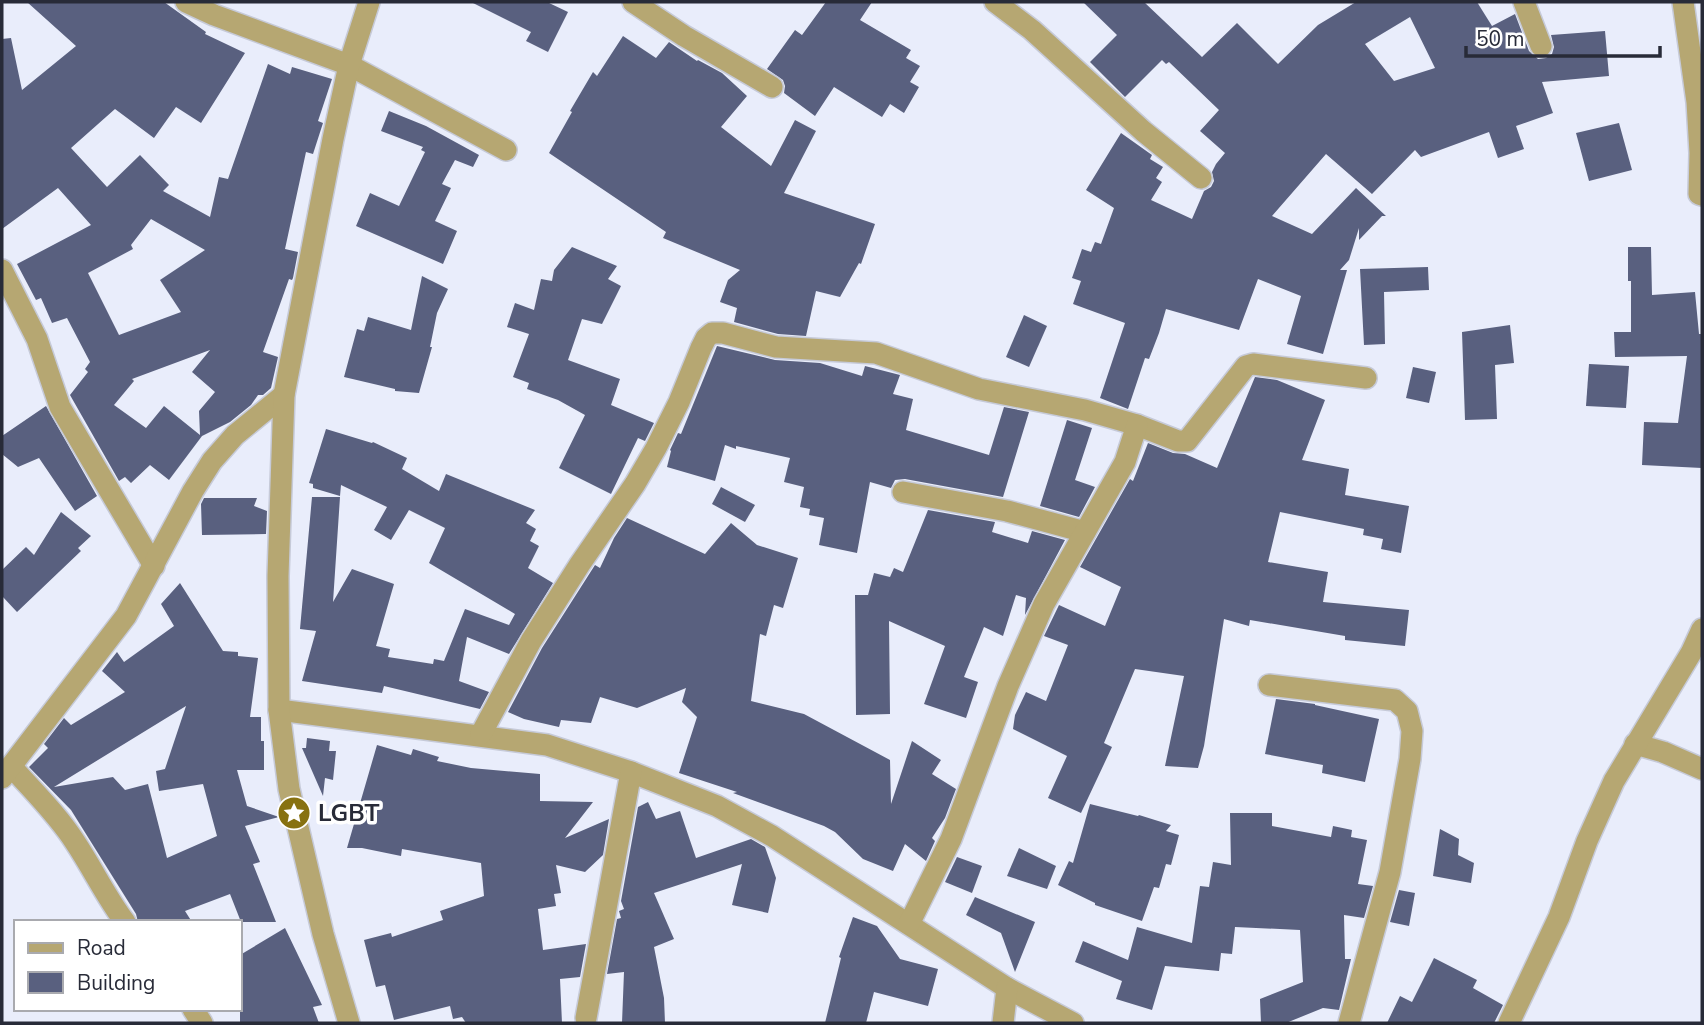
<svg xmlns="http://www.w3.org/2000/svg" width="1704" height="1025" viewBox="0 0 1704 1025" font-family="'Nunito Sans',sans-serif">
	<style>
		.building { fill: #59607f; fill-rule: evenodd }
		.lines { fill: none; stroke-linecap: round; stroke-linejoin: round }
		.street-casing { stroke: #c6cad8; stroke-width: 24 }
		.street { stroke: #b6a772; stroke-width: 21 }
		.labels { text-anchor: middle; stroke-width: 7; stroke-linejoin: round; paint-order: stroke }
		.poi-label { font-size: 24px; font-weight: bold; fill: #282b38; stroke: #fff; text-anchor: start }
	</style>
	<rect width="100%" height="100%" fill="#e9edfb"/>
	<g class="building">
		<path d="M27 2H164L206 32 205 34 245 53 201 123 176 107 154 138 115 109 71 148 107 187 140 155 169 185 163 191 210 217 219 177 228 179 268 64 290 74 292 67 332 79 318 121 323 123 313 154 306 152 285 249 298 252 293 278 292 280 289 279 263 352 278 357 271 388 263 395H258L251 405 230 422 202 436 169 480 150 465 131 483 125 477 119 481 70 395 88 372 85 369 90 362 67 318 52 323 41 298 36 300 17 264 91 225 58 188 2 229V39L11 38 22 90 76 46ZM151 219 205 250 160 280 181 312 119 335 88 273 133 249 131 245ZM210 350 192 372 215 392 199 411 200 435 164 406 146 428 114 405 134 381 132 379Z"/>
		<path d="M471 2H547L568 12 548 52 526 41 531 32Z"/>
		<path d="M826 2H872L860 20 911 50 906 58 920 66 910 82 919 87 904 113 890 104 882 117 834 87 815 116 784 93 785 86 783 80 767 69 795 30 802 35Z"/>
		<path d="M1083 2H1144L1202 57 1237 23 1278 64 1318 25 1356 2H1477L1492 26 1515 14 1529 51 1538 59 1546 58 1552 54 1554 47 1551 35 1605 31 1609 76 1542 82 1553 113 1516 126 1524 149 1498 158 1489 132 1421 157 1415 150 1372 194 1326 154 1272 216 1312 234 1356 188 1386 216H1382L1359 240V228L1349 260 1340 270H1347L1323 354 1287 344 1301 296 1258 279 1239 330 1166 309 1159 333 1149 359 1145 358 1128 409 1100 398 1125 323 1073 304 1081 281 1072 278 1082 249 1091 252 1095 242 1101 244 1114 208 1086 190 1121 133 1152 155 1150 159 1163 167 1156 178 1162 182 1151 200 1192 219 1204 191 1211 187 1214 181 1212 172 1216 164 1225 153 1200 131 1219 110 1169 62 1166 64 1162 60 1125 97 1090 62 1117 35ZM1410 17 1435 68 1394 81 1365 44Z"/>
		<path d="M623 36 656 58 669 42 697 61 698 60 722 73 747 96 721 127 771 166 795 120 816 131 784 193 875 224 861 264 859 263 840 297 816 291 806 336 778 334 734 322 737 308 720 302 728 280 740 270 663 238 666 232 549 153 572 112 570 111 593 72 597 76Z"/>
		<path d="M389 111 426 126 479 155 473 167 455 160 442 184 451 188 435 221 457 231 443 264 356 226 370 193 399 206 425 152 421 150 423 147 381 131Z"/>
		<path d="M1619 123 1632 170 1589 181 1576 133Z"/>
		<path d="M572 247 617 266 608 279 621 286 602 324 582 319 568 360 620 379 611 405 654 423 645 441 638 438 611 494 559 468 585 415 558 400 527 389 529 383 513 377 529 334 507 327 515 303 534 310 541 279 552 281 554 270Z"/>
		<path d="M1628 247H1651L1652 295 1695 292 1699 334H1702V468L1642 465 1644 422 1678 423 1687 356 1615 357 1614 332H1631V281H1628Z"/>
		<path d="M1428 267 1429 290 1384 292 1385 344 1364 345 1360 269Z"/>
		<path d="M422 276 448 289 437 313 430 347H432L419 393 395 391V389L344 377 357 329 364 331 368 317 411 330Z"/>
		<path d="M1024 315 1047 326 1029 367 1006 357Z"/>
		<path d="M1510 325 1514 363 1495 365 1497 419 1465 420 1462 332Z"/>
		<path d="M717 346 775 360 820 363 862 376 865 366 900 375 893 394 913 399 906 430 989 455 1004 407 1029 412 1003 497 905 479 895 480 891 488 870 482 857 553 819 545 824 518 809 515 810 509 800 507 804 487 784 482 790 458 736 446V449L725 445 715 481 667 467 671 451 670 450 678 433 681 434Z"/>
		<path d="M1589 364 1629 366 1626 408 1586 406Z"/>
		<path d="M1413 367 1436 372 1429 403 1406 398Z"/>
		<path d="M1255 377 1277 380 1325 400 1302 460 1349 469 1345 495 1409 506 1401 553 1381 549 1383 539 1363 535 1364 529 1280 512 1268 562 1328 572 1323 602 1409 610 1405 646 1345 640V636L1250 620 1249 626 1224 619 1204 746 1198 768 1165 766 1184 676 1135 669 1104 743 1112 747 1081 813 1048 798 1067 756 1013 729 1015 715 1026 692 1046 701 1068 645 1044 636 1059 605 1105 626 1121 587 1080 567 1130 479 1133 481 1148 443 1173 453 1185 454 1217 468Z"/>
		<path d="M46 406 97 496 75 511 39 458 18 467 2 454V436Z"/>
		<path d="M1067 420 1092 428 1075 480 1095 487 1079 517 1040 506Z"/>
		<path d="M326 429 372 443 373 442 407 458 402 469 439 491 446 474 535 510 526 523 536 529 530 541 539 546 528 568 553 583 509 654 467 637 459 681 489 692 480 709 384 686 382 693 302 681 316 631 300 629 312 497H340L333 602 352 569 394 584 376 646 390 649 388 657 433 664 434 659 444 661 465 609 509 625 515 614 429 563 445 528 409 510 391 540 374 530 387 507 341 485 340 496 313 488V484L309 483Z"/>
		<path d="M721 487 755 505 745 522 712 504Z"/>
		<path d="M204 498H257L254 506 267 511 266 534 202 535 201 504Z"/>
		<path d="M928 510 995 522 992 532 1028 543 1032 531 1065 540 1025 615 1026 598 1016 595 1003 636 984 627 964 677 978 682 966 718 924 704 945 646 889 621 890 714 856 715 855 595H868L874 573 890 577 894 568 903 572Z"/>
		<path d="M61 512 91 536 78 548 81 551 17 612 2 596V570L26 547 34 555Z"/>
		<path d="M627 518 705 554 731 523 757 545 798 558 783 608 774 605 766 636 760 634 751 701 804 714 890 760 891 804 912 741 941 760 932 774 956 789 945 818 932 838 935 841 926 861 905 844 893 871 863 859 835 832 824 826 733 793 737 792 679 773 697 717 682 702 686 688 637 708 600 697 591 723 561 720 559 727 524 719 508 712 542 648 595 565 600 568 614 538Z"/>
		<path d="M180 583 223 651 238 652V656L258 658 250 717H261V741H264V770H237L247 806 279 817 245 826 260 862 253 864 276 922H241L230 894 185 911 192 922H138L136 914 71 810 29 767 48 748 44 744 64 718 71 725 125 692 102 671 117 652 124 662 174 626 161 604ZM186 706 165 769 156 771 159 791 203 784 217 836 167 858 148 784 125 790 113 777 54 787Z"/>
		<path d="M1276 699 1315 704V705L1379 719 1365 782 1322 773 1323 765 1265 754Z"/>
		<path d="M307 738 330 741 329 751H336L333 780 325 778 323 796 302 748H306Z"/>
		<path d="M377 745 411 755 413 749 439 757 437 761 471 768 540 774V801L593 802 565 838 609 819 603 855 585 872 556 865 561 893 554 894 556 906 538 909 543 950 586 944 580 977 560 979 562 1023H466L462 1017 453 1019 450 1006 394 1020 385 985 376 987 364 940 391 933 392 937 443 920 440 911 484 896 481 863 402 849 401 856 362 848H347Z"/>
		<path d="M648 802 656 819 680 811 696 858 751 839 765 847 776 878 768 913 732 905 742 864 654 893 674 939 654 947 664 998 665 1023H622L624 972 607 974 617 919 621 918 619 911 624 909 621 901 638 807Z"/>
		<path d="M1090 804 1138 816 1139 815 1171 825 1166 831 1179 835 1171 865 1166 864 1159 888 1154 887 1142 921 1095 905V903L1058 885 1069 861 1073 863Z"/>
		<path d="M1230 813H1272V826L1331 837 1333 826 1352 830 1351 837 1367 840 1358 884 1373 886 1364 918 1344 915 1345 959H1351L1339 1010 1323 1008 1286 1023H1261L1260 999 1303 982 1300 930 1235 927 1232 954 1221 953 1219 971 1165 966 1152 1010 1116 999 1122 981 1075 962 1083 941 1128 960 1137 927 1192 943 1200 886 1209 887 1213 862 1231 865Z"/>
		<path d="M1440 829 1459 839 1458 855 1474 863 1471 883 1433 876Z"/>
		<path d="M1019 848 1056 866 1047 889 1007 876Z"/>
		<path d="M957 857 982 866 972 893 945 882Z"/>
		<path d="M1399 890 1415 893 1409 926 1390 922Z"/>
		<path d="M975 897 1035 922 1015 972 1001 933 966 915Z"/>
		<path d="M853 917 877 926 900 959 938 969 928 1006 874 992 866 1023H825L841 958 839 957Z"/>
		<path d="M285 928 322 1005 313 1007 319 1023H240V955Z"/>
		<path d="M1434 958 1477 980 1473 988 1503 1005 1494 1023H1387L1400 996 1412 1002Z"/>
	</g>
	<g class="lines">
		<defs>
			<g id="street">
				<path d="M186 2 214 15 349 65 506 150"/>
				<path d="M633 2 684 36 772 87"/>
				<path d="M995 2 1032 30 1143 131 1201 178"/>
				<path d="M1524 2 1541 46"/>
				<path d="M1683 2 1697 102 1700 153 1699 194 1702 195"/>
				<path d="M2 270 37 339 60 407 154 566"/>
				<path d="M903 492 1007 511 1085 532"/>
				<path d="M1269 685 1395 700 1407 711 1412 731 1410 759 1390 872 1349 1023"/>
				<path d="M279 710 547 745 631 772 717 806 772 836 1007 988 1073 1023"/>
				<path d="M481 734 531 641 580 564 635 484 656 448 679 402 701 348 706 338 712 333H723L776 347 876 353 979 389 1085 410 1137 425 1178 441H1187L1246 366 1253 364 1366 378"/>
				<path d="M1635 744 1663 752 1702 769"/>
				<path d="M11 766C33 791 57 814 75 842 93 869 106 897 125 922"/>
				<path d="M2 778 126 616 193 491 212 461 235 435 284 395"/>
				<path d="M909 924 951 839 1008 686 1044 604 1125 462 1137 425"/>
				<path d="M193 1009 202 1023"/>
				<path d="M586 1018 631 772"/>
				<path d="M349 1023 323 934 289 789 279 710 278 576 284 395 333 139 349 65 369 2"/>
				<path d="M1003 1023 1007 988"/>
				<path d="M1509 1023 1559 917 1587 841 1614 781 1691 653 1702 629"/>
			</g>
		</defs>
		<use href="#street" class="street-casing"/>
		<use href="#street" class="street"/>
	</g>
	<defs>
		<symbol id="sight-disc" viewBox="-11 -11 22 22"><circle r="9.5" fill="#877111" stroke="#fff"/><path d="M0-6L1.8-2.2L6-1.7L2.9 1.2L3.7 5.4L0 3.3L-3.7 5.4L-2.9 1.2L-6-1.7L-1.8-2.2Z" fill="#fff"/></symbol>
	</defs>
	<g fill-rule="evenodd">
		<use href="#sight-disc" x="275" y="794" width="38" height="38"/>
	</g>
	<g class="labels">
		<g class="poi-label">
			<text x="318" y="821">LGBT</text>
		</g>
	</g>
	<rect width="1704" height="1025" fill="none" stroke="#282b38" stroke-width="7"/>
	<rect x="14" y="920" width="228" height="91" fill="#ffffff" stroke="#a9aaaf" stroke-width="2"/>
	<rect x="28" y="943" width="35" height="10" fill="#b6a772" stroke="#a9aaaf" stroke-width="2"/>
	<text x="77" y="955" font-size="21" fill="#282b38">Road</text>
	<rect x="28" y="972" width="35" height="21" fill="#59607f" stroke="#a9aaaf" stroke-width="2"/>
	<text x="77" y="990" font-size="21" fill="#282b38">Building</text>
	<path d="M1466 46v10h194v-10" fill="none" stroke="#282b38" stroke-width="3.5"/>
	<text x="1476" y="46" font-size="21" fill="#282b38" stroke="#ffffff" stroke-width="5" paint-order="stroke">50 m</text>
</svg>
